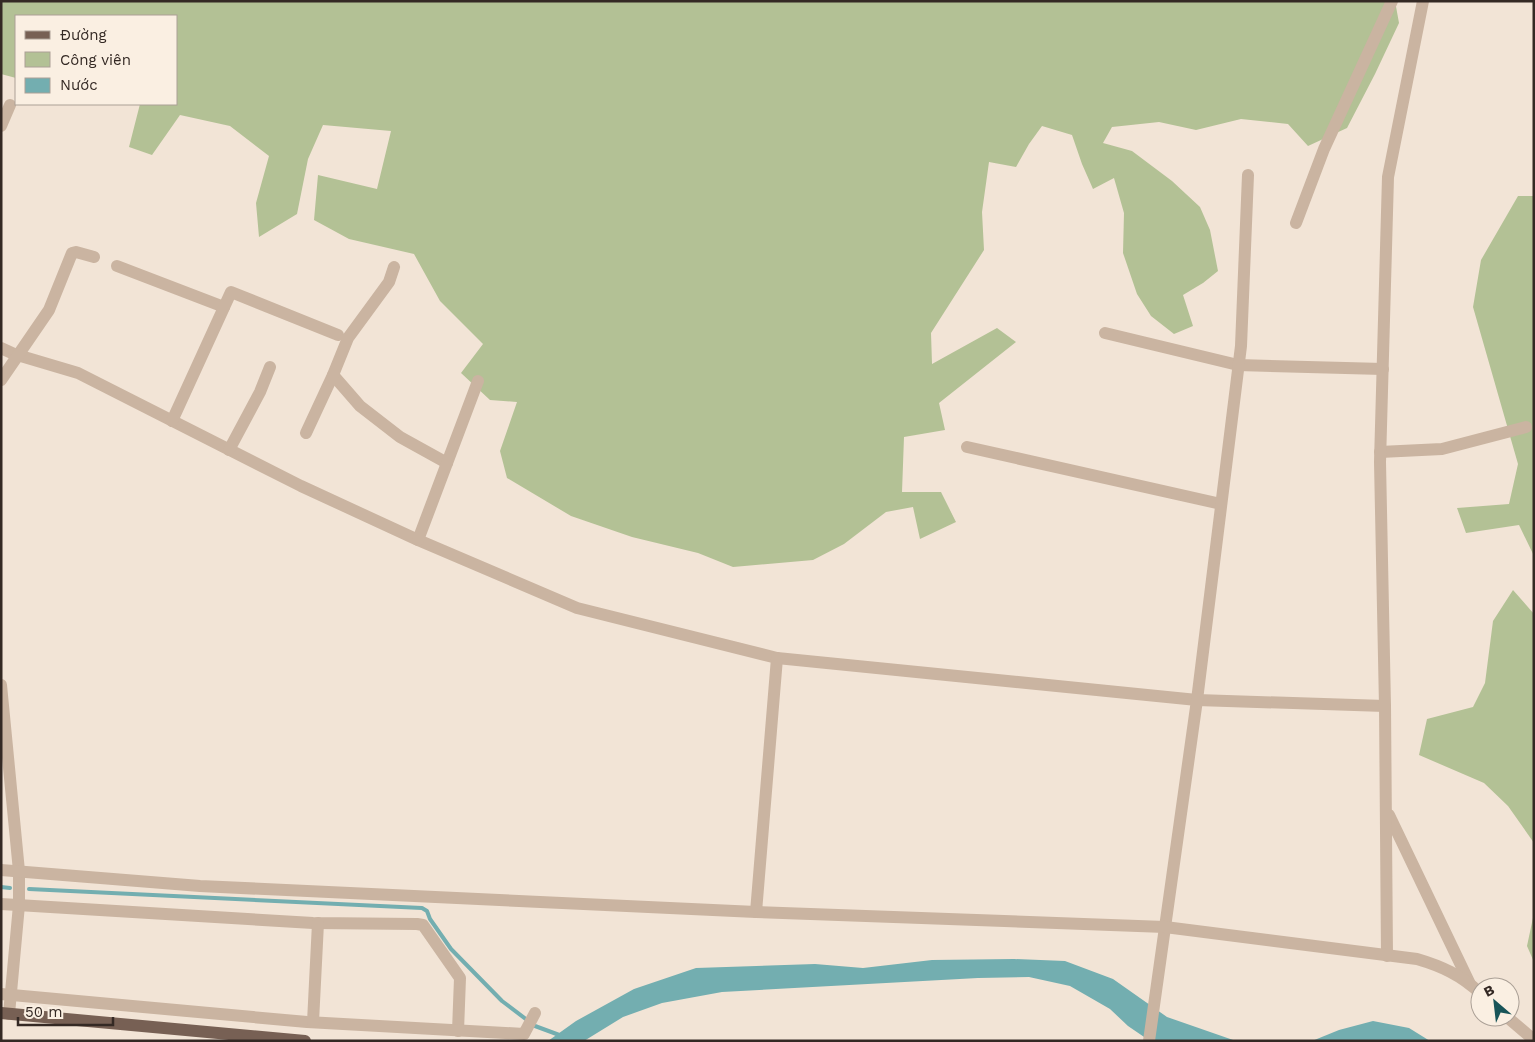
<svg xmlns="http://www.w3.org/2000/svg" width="1535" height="1042" viewBox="0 0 1535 1042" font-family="'Work Sans',sans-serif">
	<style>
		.green { fill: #b3c195 }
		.water { fill: #73aeb0 }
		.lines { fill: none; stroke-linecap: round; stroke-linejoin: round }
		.stream { stroke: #73aeb0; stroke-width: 4 }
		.minor { stroke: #cab4a1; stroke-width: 12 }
		.tertiary { stroke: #cab4a1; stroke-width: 12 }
		.primary { stroke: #776054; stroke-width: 12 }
	</style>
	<rect width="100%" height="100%" fill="#f2e4d6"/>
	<g class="green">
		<path d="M1 1H1395L1399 23 1375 74 1347 128 1308 146 1288 124 1241 119 1196 130 1159 122 1112 127 1103 143 1132 151 1172 181 1200 207 1210 230 1218 271 1203 283 1183 295 1193 326 1174 334 1151 316 1137 294 1123 253 1124 213 1114 178 1093 189 1082 164 1072 135 1042 126 1029 144 1016 167 989 162 982 212 984 250 931 333 932 364 997 328 1016 342 939 403 945 430 904 437 902 492H941L956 522 920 539 913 507 886 512 844 544 813 560 733 567 698 553 632 537 571 516 507 478 500 451 517 402 490 400 461 373 483 344 440 301 414 254 349 239 314 220 318 175 377 189 391 131 323 125 308 159 297 214 259 237 256 203 269 156 230 126 180 115 152 155 129 147 140 104H176V16H16V78L1 74Z"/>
		<path d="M1518 196H1534V556L1519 525 1466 533 1457 508 1509 504 1518 464 1473 307 1481 260Z"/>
		<path d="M1513 590 1534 614V843L1508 806 1484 783 1419 755 1427 719 1473 707 1485 683 1493 621Z"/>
		<path d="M1534 913V962L1527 946Z"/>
	</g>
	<g class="water">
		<path d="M1014 959 1065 961 1113 979 1167 1017 1236 1041H1150L1128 1026 1110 1009 1070 986 1029 977 978 978 722 992 662 1003 623 1017 584 1041H548L576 1021 634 989 696 968 815 964 863 968 932 960Z"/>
		<path d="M1373 1021 1409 1028 1430 1041H1312L1339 1030Z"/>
	</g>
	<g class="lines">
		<g class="stream">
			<path d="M1 887 10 888"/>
			<path d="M29 889 422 908 427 911 430 919 451 949 502 1001 535 1026 562 1036"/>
		</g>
		<g class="minor">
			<path d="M1 126 10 105"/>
			<path d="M1296 223 1324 149 1392 1"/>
			<path d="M117 266 224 307"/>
			<path d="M1105 333 1238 365 1383 369"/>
			<path d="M1 348 14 354 78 373 301 486 418 540 577 608 777 658 1197 700 1385 706"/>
			<path d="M333 375 360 406 400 437 447 463"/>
			<path d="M1 380 49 310 72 253 76 252 94 257"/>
			<path d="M172 421 231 292 338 335"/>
			<path d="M306 433 333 375 348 338 389 282 394 267"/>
			<path d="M967 447 1221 504"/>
			<path d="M229 450 260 392 270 367"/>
			<path d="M1380 452 1442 449 1526 427"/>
			<path d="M418 540 478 381"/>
			<path d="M1 685 19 871V905L9 1014"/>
			<path d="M1389 815 1470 984"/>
			<path d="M1 904 313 923 417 924 423 925 460 978 458 1031"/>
			<path d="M756 912 777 658"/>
			<path d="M1387 956 1385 706 1380 462 1388 177 1423 1"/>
			<path d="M1 994 307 1022 524 1034 535 1013"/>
			<path d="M313 1022 318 923"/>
			<path d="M1149 1041 1197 700 1241 346 1248 175"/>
		</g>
		<g class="tertiary">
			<path d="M1 870 200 886 756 912 1165 927 1417 959C1441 966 1461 975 1480 993"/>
			<path d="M1507 1017 1534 1040"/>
		</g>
		<path class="primary" d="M1 1013 305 1041"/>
	</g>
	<rect width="1535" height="1042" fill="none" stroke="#342924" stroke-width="5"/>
	<rect x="15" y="15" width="162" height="90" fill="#faefe2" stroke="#aba096"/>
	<rect x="25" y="31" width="25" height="8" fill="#776054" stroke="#aba096"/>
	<text x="60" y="40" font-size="15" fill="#342924">Đường</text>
	<rect x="25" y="52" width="25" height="15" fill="#b3c195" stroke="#aba096"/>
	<text x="60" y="65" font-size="15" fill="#342924">Công viên</text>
	<rect x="25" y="78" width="25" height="15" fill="#73aeb0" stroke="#aba096"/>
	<text x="60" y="90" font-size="15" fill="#342924">Nước</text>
	<g transform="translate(1495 1002) rotate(332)"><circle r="24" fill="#faefe2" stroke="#aba096"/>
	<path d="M0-4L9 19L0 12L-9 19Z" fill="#185458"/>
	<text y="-8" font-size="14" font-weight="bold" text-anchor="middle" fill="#342924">B</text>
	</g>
	<path d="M18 1017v8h95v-8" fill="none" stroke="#342924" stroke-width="2.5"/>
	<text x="25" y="1017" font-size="15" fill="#342924" stroke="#faefe2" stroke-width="4" paint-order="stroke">50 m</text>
</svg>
